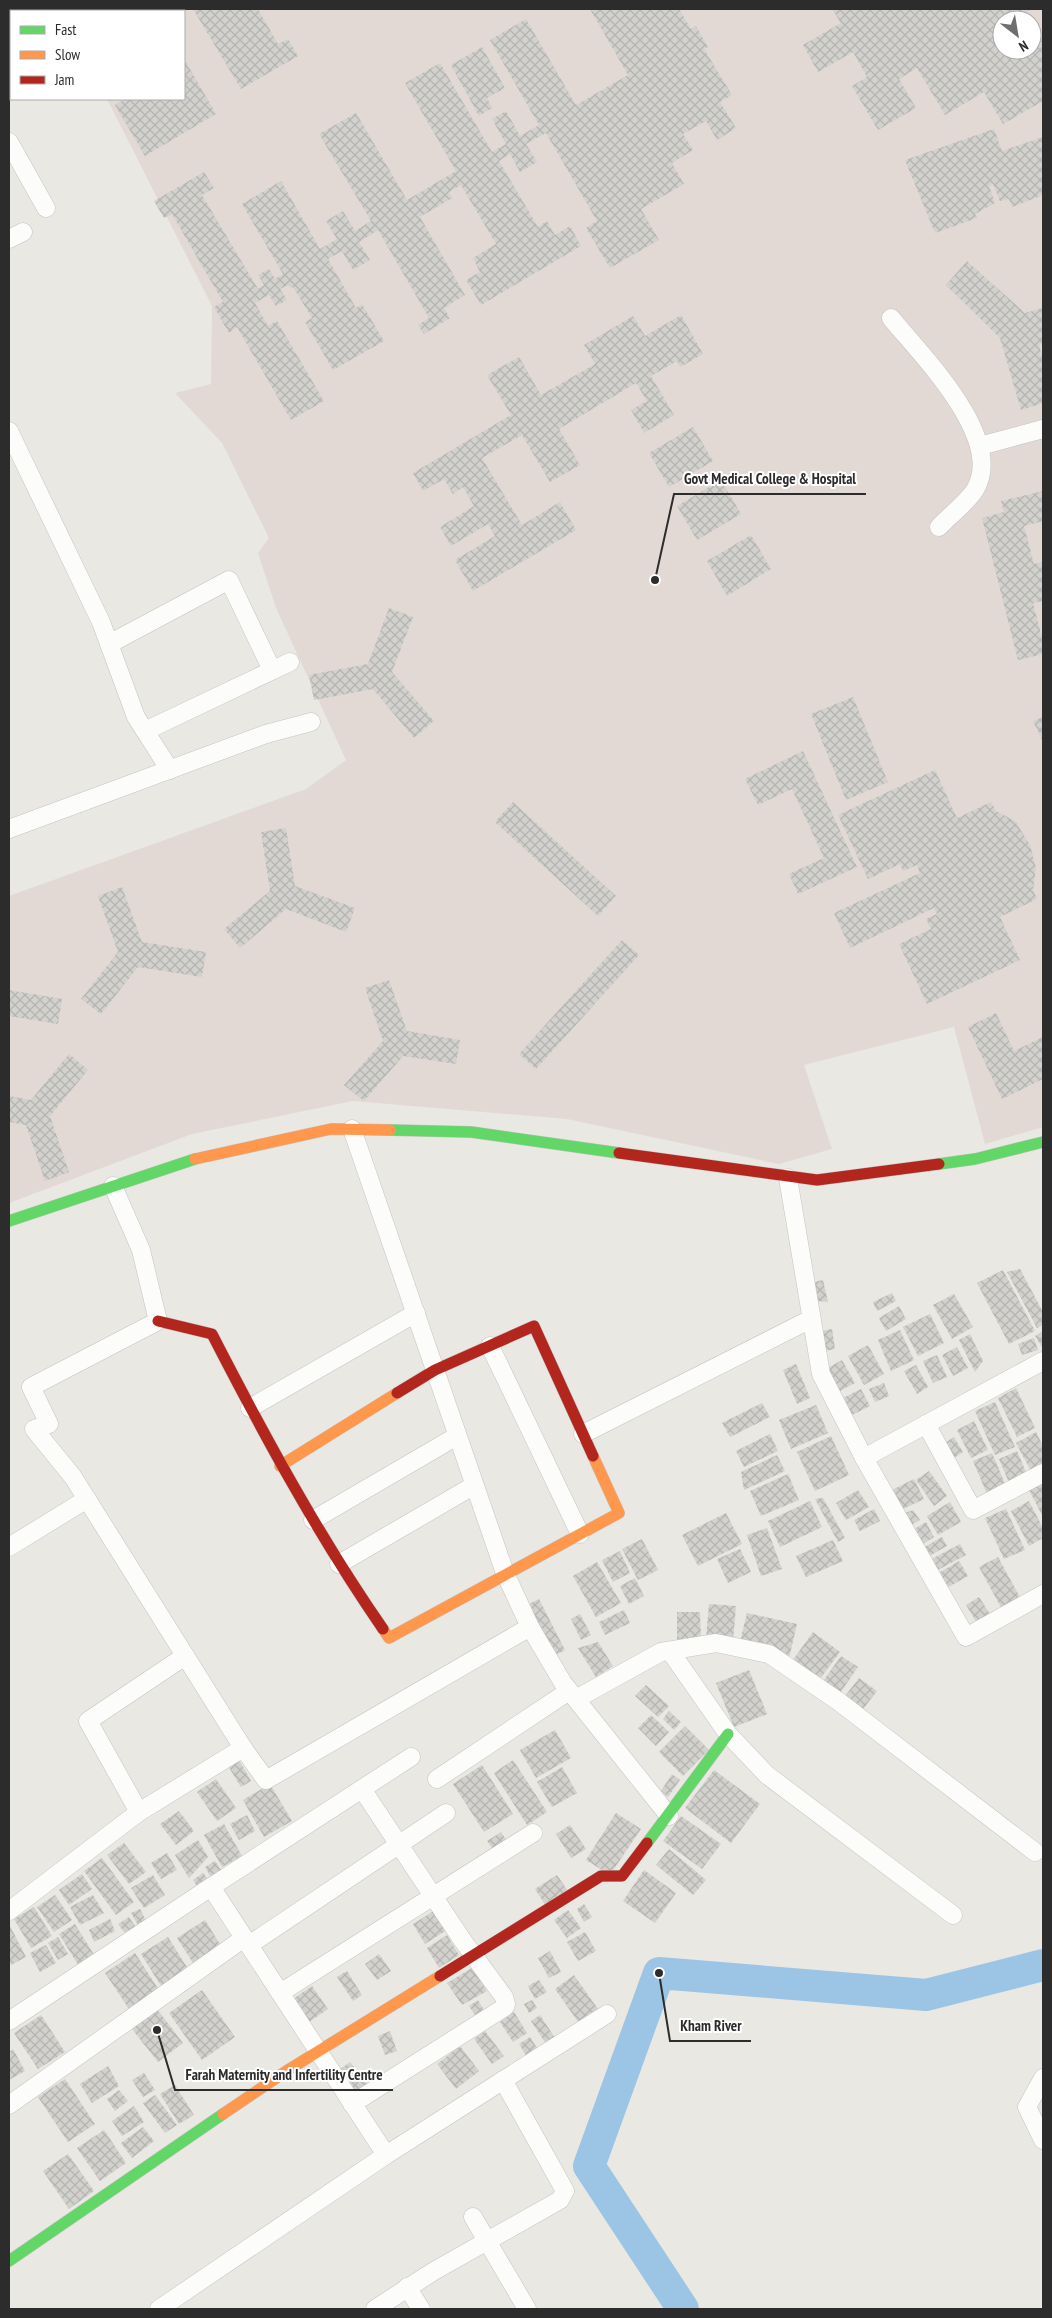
<svg xmlns="http://www.w3.org/2000/svg" width="1052" height="2318" viewBox="0 0 1052 2318" font-family="'PT Sans Narrow',sans-serif">
	<style>
		.medical { fill: #e2d9d5; fill-rule: evenodd }
		.lines { fill: none; stroke-linecap: round; stroke-linejoin: round }
		.river { stroke: #9cc4e5; stroke-width: 32 }
		.building { fill: url(#building-cross-hatch) }
		.street-casing { stroke: #c4c3c2; stroke-width: 19 }
		.fast-casing { stroke: #c4c3c2; stroke-width: 12 }
		.slow-casing { stroke: #c4c3c2; stroke-width: 12 }
		.jam-casing { stroke: #c4c3c2; stroke-width: 12 }
		.street { stroke: #fcfcfb; stroke-width: 18 }
		.fast { stroke: #63d668; stroke-width: 11 }
		.slow { stroke: #ff974d; stroke-width: 11 }
		.jam { stroke: #b3261e; stroke-width: 11 }
		.leader { fill: none; stroke: #2c2c2c; stroke-width: 2 }
		.callout-dot { fill: #2c2c2c; stroke: #fff; stroke-width: 2 }
		.callout-label { font-size: 15px; text-anchor: middle; font-weight: bold; fill: #2c2c2c; stroke: #fff; stroke-width: 4; stroke-linejoin: round; paint-order: stroke }
	</style>
	<defs>
		<pattern id="building-cross-hatch" width="8" height="8" patternUnits="userSpaceOnUse" patternTransform="scale(1.25)"><rect width="8" height="8" fill="#d2d1cd"/><path d="M0 0l8 8M0 8l8-8" fill="none" stroke="#b4b4b0"/></pattern>
	</defs>
	<rect width="100%" height="100%" fill="#e9e8e2"/>
	<path class="medical" d="M63 9H1043V1127L985 1144 954 1027 804 1065 832 1149 779 1164 567 1119 353 1101 192 1134 9 1203V896L306 789 346 760 276 608 258 553 269 538 222 443 175 393 211 384 212 306 107 99H184V11H64ZM1002 20H1032V50H1002Z"/>
	<g class="lines">
		<path class="river" d="M683 2309 589 2166 659 1973 926 1995 1043 1965"/>
	</g>
	<g class="building">
		<path d="M79 9H154L155 11H81Z"/>
		<path d="M193 9H258L278 44 288 39 298 56 241 89Z"/>
		<path d="M590 9H679L691 29 696 26 708 47 704 49 732 95 720 102 736 128 717 140 706 121 683 134 693 150 672 163 684 184 641 209 659 240 610 268 586 228 597 221 546 133 526 144 537 162 520 172 510 154 499 161 538 227 547 221 555 235 570 226 581 246 481 305 466 280 480 272 473 258 496 244 461 185 449 192 452 198 420 217 465 295 444 308 450 318 424 334 418 325 429 318 378 230 359 242 370 260 353 270 342 251 328 259 356 308 362 304 384 341 333 370 305 322 312 318 293 287 290 288 288 285 280 289 287 300 276 306 269 295 255 303 268 326 277 321 324 401 291 420 237 327 229 333 214 307 223 302 172 214 164 218 154 201 204 172 214 188 202 195 258 289 264 285 258 275 269 269 275 279 283 274 242 204 281 181 320 249 337 239 326 221 343 211 355 231 371 221 319 134 356 113 407 200 456 171 405 83 440 63 492 152 506 144 492 119 506 111 520 136 539 125 490 40 526 19 576 105 628 75Z"/>
		<path d="M832 9H1032L1026 12 1031 20H1002V50H1032V21L1043 41V101L1003 124 984 92 945 115 917 68 899 79 916 108 878 130 852 86 867 77 853 52 818 72 803 45 841 23Z"/>
		<path d="M482 47 505 88 487 98 492 108 479 116 451 65Z"/>
		<path d="M184 59 216 114 145 156 115 105 125 99H184Z"/>
		<path d="M994 129 1002 151 1043 137V195L1012 207 1009 199 1000 201 993 184 989 186 995 203 975 214 977 218 935 233 905 160Z"/>
		<path d="M967 261 1025 313 1043 308V343L1039 345 1043 361V403L1021 410 1000 338 946 285Z"/>
		<path d="M681 315 703 354 680 367 677 361 651 376 674 415 644 433 631 410 647 401 636 383 559 429 580 465 550 482 522 435 482 458 522 525 560 502 576 530 473 591 455 560 495 536 488 524 451 546 440 527 474 506 463 487 453 494 444 479 423 491 413 473 511 415 487 375 519 357 541 395 595 364 584 345 633 316 645 336Z"/>
		<path d="M693 427 713 461 669 487 649 453Z"/>
		<path d="M721 480 741 514 697 540 677 506Z"/>
		<path d="M1043 491V521L1024 526 1034 564 1043 562V601L1033 603 1043 642V654L1018 660 982 518 1004 512 1001 501Z"/>
		<path d="M751 535 771 569 727 596 707 561Z"/>
		<path d="M389 608 413 617 392 672 434 721 414 738 373 689 314 700 309 675 368 664Z"/>
		<path d="M853 697 888 782 846 800 811 714Z"/>
		<path d="M1043 717V742L1033 721Z"/>
		<path d="M803 751 857 867 798 894 789 874 824 858 792 789 758 805 745 779Z"/>
		<path d="M935 770 957 818 991 802 996 811 1015 821 1030 845 1036 868 1033 890 1037 899 1000 917 1020 960 927 1004 899 944 931 929 926 919 937 914 934 908 850 948 834 913 920 873 917 865 903 871 900 864 868 879 838 815Z"/>
		<path d="M513 802 616 896 598 916 495 822Z"/>
		<path d="M286 828 295 886 355 908 346 932 286 909 240 948 224 929 270 891 261 832Z"/>
		<path d="M122 887 142 942 206 952 202 977 138 967 101 1014 81 999 118 952 98 896Z"/>
		<path d="M622 940 639 955 536 1069 519 1054Z"/>
		<path d="M389 980 407 1031 460 1040 456 1064 403 1056 364 1101 344 1085 383 1041 365 988Z"/>
		<path d="M9 990 62 999 58 1024 9 1016Z"/>
		<path d="M996 1013 1014 1051 1043 1037V1079L1002 1099 968 1027Z"/>
		<path d="M69 1054 88 1070 50 1116 69 1172 45 1181 26 1125 9 1122V1096L31 1100Z"/>
		<path d="M1020 1269 1043 1312V1325L1037 1328 1007 1272Z"/>
		<path d="M1003 1270 1035 1331 1009 1344 977 1283Z"/>
		<path d="M823 1280 828 1302 818 1301 814 1282Z"/>
		<path d="M892 1293 896 1301 877 1311 873 1302Z"/>
		<path d="M954 1294 973 1327 952 1339 933 1305Z"/>
		<path d="M899 1306 906 1319 886 1331 879 1318Z"/>
		<path d="M930 1314 944 1343 918 1356 903 1327Z"/>
		<path d="M832 1329 835 1349 820 1352 817 1332Z"/>
		<path d="M900 1330 914 1360 891 1371 878 1340Z"/>
		<path d="M1043 1331V1349L1035 1336Z"/>
		<path d="M970 1334 983 1361 975 1372 959 1340Z"/>
		<path d="M1034 1338 1038 1350 1022 1355 1018 1344Z"/>
		<path d="M868 1345 884 1374 864 1385 848 1356Z"/>
		<path d="M957 1347 968 1368 953 1376 942 1355Z"/>
		<path d="M937 1355 947 1377 933 1383 923 1361Z"/>
		<path d="M842 1360 855 1383 838 1392 826 1369Z"/>
		<path d="M796 1364 810 1398 797 1404 783 1370Z"/>
		<path d="M916 1365 928 1387 917 1394 904 1371Z"/>
		<path d="M884 1383 889 1396 875 1402 869 1389Z"/>
		<path d="M1016 1388 1035 1428 1017 1437 998 1398Z"/>
		<path d="M861 1389 870 1406 848 1417 839 1400Z"/>
		<path d="M995 1402 1015 1447 995 1455 975 1411Z"/>
		<path d="M762 1403 770 1417 730 1437 722 1423Z"/>
		<path d="M816 1405 828 1433 791 1449 779 1420Z"/>
		<path d="M974 1421 988 1450 971 1458 957 1430Z"/>
		<path d="M1036 1432 1043 1446V1467L1032 1473 1016 1443Z"/>
		<path d="M770 1434 778 1451 744 1467 736 1451Z"/>
		<path d="M831 1436 849 1475 815 1491 797 1452Z"/>
		<path d="M954 1437 963 1452 951 1460 942 1445Z"/>
		<path d="M1017 1451 1028 1477 1010 1485 999 1459Z"/>
		<path d="M992 1453 1006 1486 987 1494 973 1461Z"/>
		<path d="M777 1455 785 1471 744 1490 741 1472Z"/>
		<path d="M929 1471 947 1496 934 1506 916 1480Z"/>
		<path d="M788 1474 799 1500 761 1516 750 1491Z"/>
		<path d="M914 1479 924 1499 899 1511 890 1491Z"/>
		<path d="M1043 1482V1517L1029 1490Z"/>
		<path d="M858 1490 869 1507 846 1520 836 1503Z"/>
		<path d="M823 1498 845 1538 838 1542 815 1499Z"/>
		<path d="M810 1501 822 1527 780 1547 768 1521Z"/>
		<path d="M1029 1501 1043 1528V1538L1029 1546 1011 1511Z"/>
		<path d="M950 1502 961 1522 938 1535 927 1516Z"/>
		<path d="M874 1509 880 1521 860 1531 854 1520Z"/>
		<path d="M1006 1509 1025 1550 1004 1559 985 1518Z"/>
		<path d="M913 1510 920 1520 908 1527 900 1515Z"/>
		<path d="M726 1513 742 1544 698 1566 682 1535Z"/>
		<path d="M926 1522 934 1537 920 1546 911 1531Z"/>
		<path d="M767 1528 782 1569 761 1576 747 1535Z"/>
		<path d="M942 1537 947 1546 926 1558 921 1549Z"/>
		<path d="M642 1539 658 1570 638 1580 622 1549Z"/>
		<path d="M833 1540 843 1561 806 1577 796 1556Z"/>
		<path d="M960 1544 966 1555 934 1572 928 1561Z"/>
		<path d="M740 1549 751 1572 728 1583 717 1559Z"/>
		<path d="M620 1551 630 1573 613 1582 602 1560Z"/>
		<path d="M998 1557 1022 1601 1003 1611 979 1567Z"/>
		<path d="M959 1561 968 1576 945 1589 937 1574Z"/>
		<path d="M597 1562 621 1603 596 1617 573 1576Z"/>
		<path d="M635 1578 644 1596 629 1604 620 1586Z"/>
		<path d="M979 1597 990 1614 977 1623 966 1605Z"/>
		<path d="M539 1599 565 1650 552 1657 527 1605Z"/>
		<path d="M709 1604 736 1606 733 1641 706 1639Z"/>
		<path d="M624 1610 630 1623 605 1635 599 1622Z"/>
		<path d="M677 1612H700L701 1641H677Z"/>
		<path d="M747 1613 797 1624 789 1658 739 1646Z"/>
		<path d="M580 1614 591 1635 581 1640 571 1619Z"/>
		<path d="M813 1632 840 1652 817 1683 790 1664Z"/>
		<path d="M598 1642 613 1666 596 1677 578 1648Z"/>
		<path d="M841 1656 858 1667 838 1696 821 1684Z"/>
		<path d="M749 1670 767 1714 734 1727 716 1683Z"/>
		<path d="M859 1678 877 1691 860 1713 842 1700Z"/>
		<path d="M646 1685 669 1706 658 1717 635 1696Z"/>
		<path d="M669 1711 681 1722 674 1730 663 1719Z"/>
		<path d="M651 1715 669 1732 656 1746 638 1728Z"/>
		<path d="M685 1726 709 1750 683 1776 659 1752Z"/>
		<path d="M555 1730 571 1758 536 1778 520 1750Z"/>
		<path d="M239 1760 251 1781 241 1787 228 1766Z"/>
		<path d="M513 1760 547 1812 527 1825 494 1773Z"/>
		<path d="M482 1765 513 1814 484 1832 453 1784Z"/>
		<path d="M562 1767 577 1793 552 1807 537 1782Z"/>
		<path d="M714 1770 760 1804 731 1843 685 1808Z"/>
		<path d="M672 1774 680 1780 668 1797 661 1791Z"/>
		<path d="M216 1779 236 1808 217 1821 197 1792Z"/>
		<path d="M270 1784 292 1821 264 1837 243 1800Z"/>
		<path d="M179 1811 194 1831 176 1845 160 1824Z"/>
		<path d="M616 1813 641 1829 610 1875 586 1860Z"/>
		<path d="M247 1815 255 1831 239 1840 230 1824Z"/>
		<path d="M681 1816 721 1844 702 1869 663 1841Z"/>
		<path d="M224 1824 242 1856 222 1867 204 1835Z"/>
		<path d="M570 1825 586 1849 571 1858 556 1834Z"/>
		<path d="M501 1832 508 1843 494 1851 487 1841Z"/>
		<path d="M198 1840 208 1857 189 1878 175 1855Z"/>
		<path d="M124 1843 146 1872 129 1884 107 1855Z"/>
		<path d="M669 1849 706 1880 693 1895 656 1865Z"/>
		<path d="M167 1853 177 1870 161 1879 151 1863Z"/>
		<path d="M102 1858 134 1902 116 1915 84 1871Z"/>
		<path d="M215 1861 222 1871 211 1878 205 1867Z"/>
		<path d="M644 1870 676 1893 655 1923 623 1901Z"/>
		<path d="M203 1873 209 1881 198 1888 193 1880Z"/>
		<path d="M82 1874 92 1889 69 1905 59 1890Z"/>
		<path d="M153 1875 165 1895 144 1908 131 1888Z"/>
		<path d="M557 1875 568 1891 546 1906 535 1889Z"/>
		<path d="M55 1895 72 1920 54 1932 37 1907Z"/>
		<path d="M93 1895 104 1913 80 1925 70 1907Z"/>
		<path d="M584 1904 592 1917 584 1922 577 1909Z"/>
		<path d="M34 1907 52 1936 31 1948 14 1919Z"/>
		<path d="M140 1909 147 1923 139 1927 131 1913Z"/>
		<path d="M435 1910 447 1930 425 1944 413 1924Z"/>
		<path d="M568 1910 581 1928 567 1938 554 1920Z"/>
		<path d="M129 1917 137 1929 127 1936 118 1924Z"/>
		<path d="M110 1919 115 1931 94 1942 89 1930Z"/>
		<path d="M205 1920 223 1949 195 1966 177 1938Z"/>
		<path d="M9 1924 26 1957 11 1965 9 1960Z"/>
		<path d="M75 1924 96 1958 80 1968 59 1934Z"/>
		<path d="M585 1932 596 1951 578 1961 567 1942Z"/>
		<path d="M447 1935 459 1955 439 1968 427 1948Z"/>
		<path d="M58 1937 68 1954 58 1960 48 1943Z"/>
		<path d="M168 1937 190 1972 163 1989 141 1954Z"/>
		<path d="M46 1945 56 1963 40 1972 30 1953Z"/>
		<path d="M550 1951 561 1972 549 1978 538 1958Z"/>
		<path d="M135 1953 159 1990 129 2009 105 1973Z"/>
		<path d="M379 1954 391 1971 377 1980 365 1964Z"/>
		<path d="M472 1968 487 1991 462 2005 447 1983Z"/>
		<path d="M347 1971 362 1995 353 2001 337 1977Z"/>
		<path d="M574 1975 600 2012 581 2026 555 1989Z"/>
		<path d="M539 1980 547 1992 535 1999 528 1986Z"/>
		<path d="M312 1986 328 2009 306 2024 290 2001Z"/>
		<path d="M202 1990 235 2037 202 2060 169 2013Z"/>
		<path d="M478 2000 485 2012 475 2015 469 2006Z"/>
		<path d="M532 2000 537 2008 529 2013 524 2004Z"/>
		<path d="M157 2009 183 2043 158 2062 132 2029Z"/>
		<path d="M514 2012 527 2033 513 2042 500 2022Z"/>
		<path d="M41 2015 65 2052 38 2069 14 2033Z"/>
		<path d="M540 2015 557 2041 548 2047 531 2021Z"/>
		<path d="M390 2031 397 2051 385 2055 378 2036Z"/>
		<path d="M485 2031 504 2056 492 2064 474 2039Z"/>
		<path d="M530 2037 539 2051 528 2059 519 2044Z"/>
		<path d="M460 2046 479 2071 456 2089 437 2064Z"/>
		<path d="M13 2049 25 2071 9 2080V2052Z"/>
		<path d="M350 2062 367 2084 353 2094 337 2072Z"/>
		<path d="M108 2066 119 2086 92 2103 80 2084Z"/>
		<path d="M144 2073 155 2090 143 2097 132 2080Z"/>
		<path d="M65 2079 95 2124 68 2142 38 2097Z"/>
		<path d="M175 2085 194 2115 179 2124 160 2094Z"/>
		<path d="M119 2090 128 2101 115 2111 107 2099Z"/>
		<path d="M155 2095 177 2125 165 2133 143 2103Z"/>
		<path d="M134 2106 144 2122 122 2136 112 2121Z"/>
		<path d="M143 2127 154 2141 132 2158 121 2143Z"/>
		<path d="M104 2130 126 2163 100 2181 77 2148Z"/>
		<path d="M68 2154 94 2191 69 2209 43 2171Z"/>
	</g>
	<g class="lines">
		<defs>
			<g id="street">
				<path d="M19 11 24 9"/>
				<path d="M9 142 46 208"/>
				<path d="M9 239 23 232"/>
				<path d="M891 318C921 355 1004 437 976 488 970 500 949 516 939 527"/>
				<path d="M9 431 101 622 136 717 170 770"/>
				<path d="M980 446 1043 429"/>
				<path d="M109 644 229 580 272 670"/>
				<path d="M145 731 290 662"/>
				<path d="M9 829 266 734 311 722"/>
				<path d="M352 1129 505 1573 530 1627 563 1683 669 1816"/>
				<path d="M788 1178 821 1374 864 1458 966 1637 1043 1594"/>
				<path d="M490 1346 580 1534"/>
				<path d="M250 1408 416 1313"/>
				<path d="M926 1424 973 1510 1043 1473"/>
				<path d="M583 1434 811 1319"/>
				<path d="M864 1458 1043 1361"/>
				<path d="M313 1520 457 1436"/>
				<path d="M9 1547 87 1499"/>
				<path d="M339 1564 473 1486"/>
				<path d="M670 1651 728 1734 767 1775 953 1915"/>
				<path d="M576 1699 661 1652 716 1643 769 1654 838 1701 1035 1852"/>
				<path d="M243 1748 266 1780 530 1627"/>
				<path d="M437 1779 569 1691"/>
				<path d="M139 1812 88 1721 185 1656"/>
				<path d="M211 1887 411 1757"/>
				<path d="M9 1911 139 1812 243 1748 73 1477 34 1429 49 1424 31 1387 158 1321 141 1250 113 1186"/>
				<path d="M249 1945 446 1813"/>
				<path d="M280 1993 533 1833"/>
				<path d="M9 2021 211 1887 386 2155"/>
				<path d="M1043 2078 1027 2107 1043 2140"/>
				<path d="M352 2104 505 2007 506 2004 504 1997 463 1941 362 1789"/>
				<path d="M9 2105 244 1938"/>
				<path d="M473 2217 527 2309"/>
				<path d="M407 2287 421 2309"/>
				<path d="M159 2309 386 2155 607 2014"/>
				<path d="M375 2309 434 2271 560 2200 565 2191 503 2080"/>
			</g>
			<g id="fast">
				<path d="M390 1130 471 1132 619 1153"/>
				<path d="M939 1164 975 1159 1043 1142"/>
				<path d="M9 1221 195 1159"/>
				<path d="M647 1843 728 1734"/>
				<path d="M9 2261 223 2114"/>
			</g>
			<g id="slow">
				<path d="M195 1159 331 1129 390 1130"/>
				<path d="M280 1466 397 1393"/>
				<path d="M383 1629 389 1638 619 1513 593 1456"/>
				<path d="M223 2114 288 2070 440 1976"/>
			</g>
			<g id="jam">
				<path d="M619 1153 817 1180 939 1164"/>
				<path d="M158 1321 212 1334C264 1435 318 1535 383 1629"/>
				<path d="M397 1393 435 1370 534 1326 593 1456"/>
				<path d="M440 1976 601 1876H622L647 1843"/>
			</g>
		</defs>
		<use href="#street" class="street-casing"/>
		<use href="#fast" class="fast-casing"/>
		<use href="#slow" class="slow-casing"/>
		<use href="#jam" class="jam-casing"/>
		<use href="#street" class="street"/>
		<use href="#fast" class="fast"/>
		<use href="#slow" class="slow"/>
		<use href="#jam" class="jam"/>
	</g>
	<path class="leader" d="M655 580L674 494H866M659 1973L670 2041H751M157 2030L175 2090H393"/>
	<g class="callout-dot">
		<circle cx="655" cy="580" r="5"/>
		<circle cx="659" cy="1973" r="5"/>
		<circle cx="157" cy="2030" r="5"/>
	</g>
	<g class="callout-label">
		<text x="770" y="484">Govt Medical College &amp; Hospital</text>
		<text x="711" y="2031">Kham River</text>
		<text x="284" y="2080">Farah Maternity and Infertility Centre</text>
	</g>
	<rect width="1052" height="2318" fill="none" stroke="#2c2c2c" stroke-width="20"/>
	<rect x="10" y="10" width="175" height="90" fill="#ffffff" stroke="#ababab"/>
	<rect x="20" y="26" width="25" height="8" fill="#63d668" stroke="#ababab"/>
	<text x="55" y="35" font-size="15" fill="#2c2c2c">Fast</text>
	<rect x="20" y="51" width="25" height="8" fill="#ff974d" stroke="#ababab"/>
	<text x="55" y="60" font-size="15" fill="#2c2c2c">Slow</text>
	<rect x="20" y="76" width="25" height="8" fill="#b3261e" stroke="#ababab"/>
	<text x="55" y="85" font-size="15" fill="#2c2c2c">Jam</text>
	<g transform="translate(1017 35) rotate(149)"><circle r="24" fill="#ffffff" stroke="#ababab"/>
	<path d="M0-4L9 19L0 12L-9 19Z" fill="#6e6e6c"/>
	<text y="-8" font-size="14" font-weight="bold" text-anchor="middle" fill="#2c2c2c">N</text>
	</g>
</svg>
